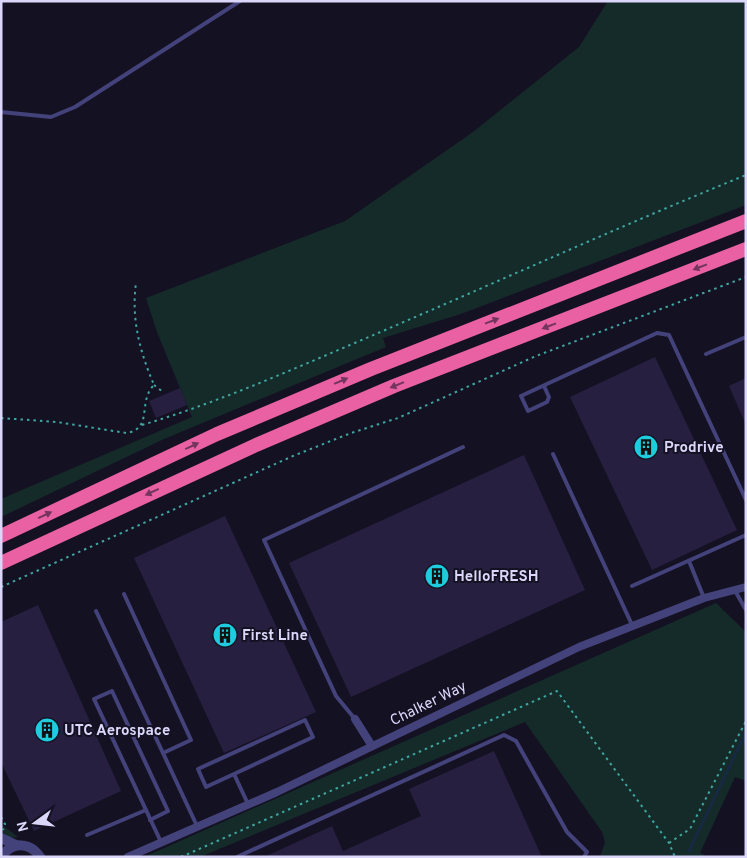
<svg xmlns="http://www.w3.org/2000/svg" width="747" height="858" viewBox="0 0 747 858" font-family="Overpass,sans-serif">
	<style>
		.green { fill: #152b2a }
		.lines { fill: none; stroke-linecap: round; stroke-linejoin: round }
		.stream { stroke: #162946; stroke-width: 2.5 }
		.building { fill: #261f40 }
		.path { stroke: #3ea6a0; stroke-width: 2; stroke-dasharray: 2.5 4; stroke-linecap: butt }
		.service { stroke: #44427b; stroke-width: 4 }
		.minor { stroke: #44427b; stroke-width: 8 }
		.tertiary { stroke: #44427b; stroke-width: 10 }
		.motorway { stroke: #ea61a3; stroke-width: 14 }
		.oneway { fill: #74355c }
		.labels { text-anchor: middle; stroke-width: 4; stroke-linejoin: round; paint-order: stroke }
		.poi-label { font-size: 15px; font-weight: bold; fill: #dbd7fa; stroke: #141122; text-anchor: start }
		.street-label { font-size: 15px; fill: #dbd7fa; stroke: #141122 }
	</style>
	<rect width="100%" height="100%" fill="#141122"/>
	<g class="green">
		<path d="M608 1H746V205L461 314 383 338 386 347 164 439 1 517V499L192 417 157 332 146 298 345 221 473 132 579 47Z"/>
		<path d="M716 603 746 632V781L735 777 700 853 708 857H600L605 842 602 832 525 722 200 857H144Z"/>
		<path d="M1 824 18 837 11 838 1 832Z"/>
	</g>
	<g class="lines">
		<path class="stream" d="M689 851 746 732"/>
	</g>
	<g class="building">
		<path d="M655 357 737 530 652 570 570 397Z"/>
		<path d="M746 378V425L729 386Z"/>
		<path d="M180 388 187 405 156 418 149 401Z"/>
		<path d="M524 455 585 590 351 697 289 563Z"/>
		<path d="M225 516 316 712 224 753 134 558Z"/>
		<path d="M38 605 121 791 34 831 1 762V622Z"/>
		<path d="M494 751 541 855 537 857H264L332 826 343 851 421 816 409 789Z"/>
	</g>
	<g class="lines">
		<g class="path">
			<path d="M154 385 163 392"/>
			<path d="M1 418 57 422 126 433C154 429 137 402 154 385 140 352 131 319 136 283"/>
			<path d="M142 425C213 404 282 374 350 345 482 289 613 229 746 175"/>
			<path d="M1 587 293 456 351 433 398 418 536 356 746 277"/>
			<path d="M1 817 5 824 3 830"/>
			<path d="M669 843 690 829 746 721"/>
			<path d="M181 857 557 691 669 843 675 857"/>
		</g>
		<g class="service">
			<path d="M1 112 51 117 75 107 240 1"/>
			<path d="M706 354 746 337"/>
			<path d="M544 386 549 397 547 402 528 411 521 396 657 333 669 335 746 500"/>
			<path d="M553 454 633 627"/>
			<path d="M689 561 704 598"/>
			<path d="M632 586 746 535"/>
			<path d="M734 589 746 610"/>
			<path d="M124 594 191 740 163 753 197 826"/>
			<path d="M96 611 163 753"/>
			<path d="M355 719 336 696 264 540 463 447"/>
			<path d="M234 774 313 737 305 720 198 769 206 787 234 774 248 804"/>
			<path d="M150 820 168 811 112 691 94 699 161 842"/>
			<path d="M87 835 146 810"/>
			<path d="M237 857 504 735 516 741 567 832 587 852 584 857"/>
		</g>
		<g class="minor">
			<path d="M355 719 372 746"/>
			<path d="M128 857 277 792 579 647 704 598 746 587"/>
		</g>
		<g class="tertiary">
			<path d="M1 838 16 845"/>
			<path d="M2 857C11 841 30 842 40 857"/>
		</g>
		<g class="motorway">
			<path d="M1 536 217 434 371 369 746 221"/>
			<path d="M1 563 256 445 394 386 746 249"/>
		</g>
	</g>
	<defs><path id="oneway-solid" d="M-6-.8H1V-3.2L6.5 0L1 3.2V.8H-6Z" transform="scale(1.25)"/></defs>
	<g class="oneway">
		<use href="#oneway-solid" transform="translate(700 267) rotate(159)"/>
		<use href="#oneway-solid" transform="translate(492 321) rotate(-21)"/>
		<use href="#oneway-solid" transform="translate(549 326) rotate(159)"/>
		<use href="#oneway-solid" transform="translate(341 381) rotate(-23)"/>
		<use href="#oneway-solid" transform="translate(397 385) rotate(158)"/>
		<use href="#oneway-solid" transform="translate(192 446) rotate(-25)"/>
		<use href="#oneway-solid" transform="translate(152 492) rotate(155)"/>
		<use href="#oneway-solid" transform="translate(45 515) rotate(-25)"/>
	</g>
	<defs>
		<symbol id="building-disc" viewBox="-11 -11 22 22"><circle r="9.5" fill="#1dccdf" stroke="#141122"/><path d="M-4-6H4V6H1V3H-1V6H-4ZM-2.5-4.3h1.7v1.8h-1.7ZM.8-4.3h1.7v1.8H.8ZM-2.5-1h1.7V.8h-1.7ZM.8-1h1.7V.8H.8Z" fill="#111"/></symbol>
	</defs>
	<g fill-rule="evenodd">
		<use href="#building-disc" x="632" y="433" width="28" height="28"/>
		<use href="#building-disc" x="423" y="562" width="28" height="28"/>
		<use href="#building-disc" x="211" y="621" width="28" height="28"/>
		<use href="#building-disc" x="33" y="716" width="28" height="28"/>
	</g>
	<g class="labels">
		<g class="poi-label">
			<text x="664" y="452">Prodrive</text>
			<text x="454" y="581">HelloFRESH</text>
			<text x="242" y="640">First Line</text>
			<text x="64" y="735">UTC Aerospace</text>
		</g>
		<g class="street-label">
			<text transform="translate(428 703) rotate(-26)" y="5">Chalker Way</text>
		</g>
	</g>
	<rect width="747" height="858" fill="none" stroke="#dbd7fa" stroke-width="5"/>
	<g transform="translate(35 823) rotate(255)" stroke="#141122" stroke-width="4" paint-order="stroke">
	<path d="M0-4L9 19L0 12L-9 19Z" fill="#dbd7fa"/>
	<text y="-8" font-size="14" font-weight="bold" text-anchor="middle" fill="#dbd7fa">N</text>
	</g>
</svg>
